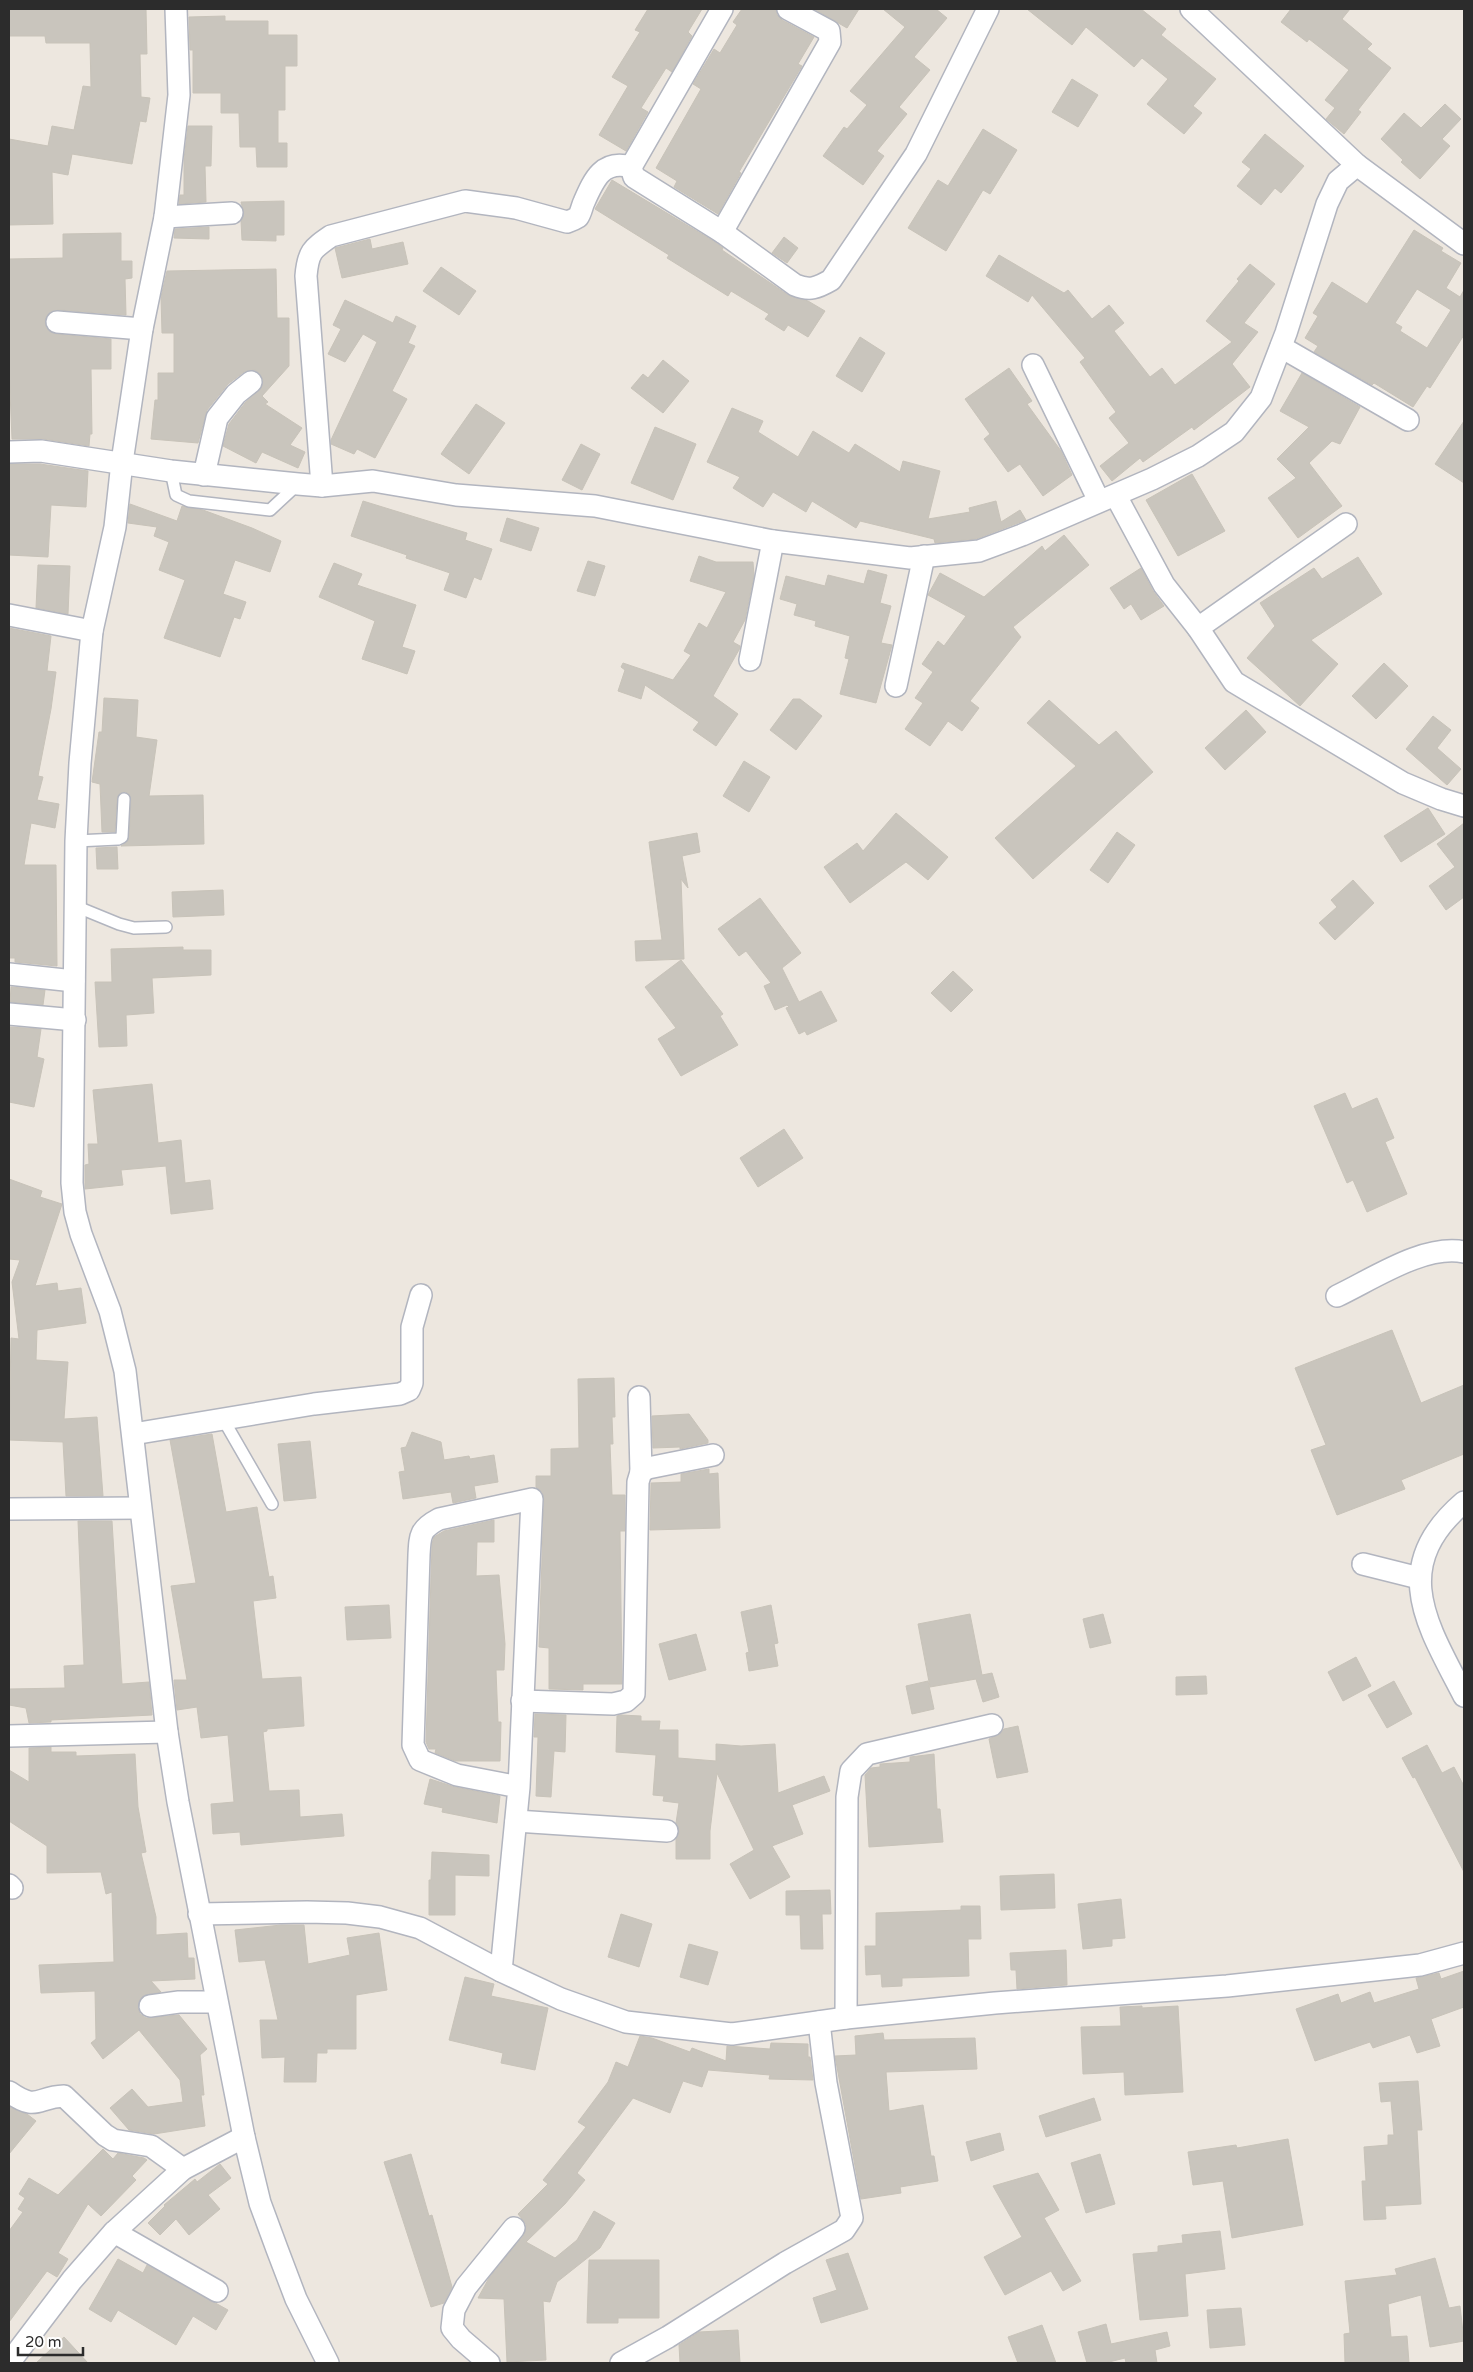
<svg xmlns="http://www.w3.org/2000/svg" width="1473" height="2372" viewBox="0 0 1473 2372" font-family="'Varela Round',sans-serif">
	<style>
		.building { fill: #c9c5bd; stroke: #c8c3b9; fill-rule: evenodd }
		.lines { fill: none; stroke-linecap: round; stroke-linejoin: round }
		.service-casing { stroke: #b2b5bf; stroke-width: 14 }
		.minor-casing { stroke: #b2b5bf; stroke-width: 24 }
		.service { stroke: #fff; stroke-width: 11 }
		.minor { stroke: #fff; stroke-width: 21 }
	</style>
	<rect width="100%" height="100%" fill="#ede7df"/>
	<g class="building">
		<path d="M9 9H146L147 54H140L141 97 150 98 146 122 140 121 132 164 72 154 68 175 52 172 53 224 9 225V139L48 146 52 126 74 130 83 86 91 87 90 43H46L45 36H9Z"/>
		<path d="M648 9H702L688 32 692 36 672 72 666 68 641 108 648 112 626 151 599 135 628 86 612 77 640 32 635 30Z"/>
		<path d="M742 9H776L777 15 782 20 814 37 798 64 802 66 739 172 741 173 718 214 674 187 677 181 656 168 701 89 693 84 714 49 720 53 737 25 733 22Z"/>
		<path d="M814 9H859L847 28Z"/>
		<path d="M883 9H936L947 18 914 57 930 70 899 107 907 114 877 151 884 156 863 185 823 156 844 127 847 129 867 105 850 91 905 27Z"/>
		<path d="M1027 9H1141L1166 29 1161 35 1216 79 1193 106 1202 113 1184 134 1147 104 1168 79 1142 58 1134 67 1086 27 1072 45Z"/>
		<path d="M1291 9H1350L1342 19 1372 44 1367 49 1391 68 1358 110 1361 112 1344 134 1326 119 1335 108 1325 100 1349 70 1309 39 1307 42 1281 22Z"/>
		<path d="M225 16V21H268V35H297V66H285V110H278V143H287V167H257L256 147H240L239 113H221V93H193V50H190L189 17Z"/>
		<path d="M1072 79 1098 95 1078 127 1052 112Z"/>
		<path d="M1445 104 1461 119 1442 139 1450 146 1420 179 1401 162 1403 160 1381 139 1404 113 1421 128Z"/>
		<path d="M188 126H212L211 166H205L206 202 179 204 180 195H184V159Z"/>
		<path d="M983 129 1017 150 990 194 983 190 946 251 908 228 938 180 948 186Z"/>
		<path d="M1265 134 1304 166 1281 193 1275 188 1261 205 1237 186 1251 169 1242 162Z"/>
		<path d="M612 180 715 242 723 248 722 250 788 295 808 301 825 311 808 337 788 325 784 331 765 319 769 314 731 291 728 296 667 258 669 255 595 209Z"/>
		<path d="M284 201V235H276V241L242 240 241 221 244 213 241 202Z"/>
		<path d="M209 227V239L174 238 175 229Z"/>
		<path d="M1414 230 1443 248 1441 251 1461 263 1446 288 1460 297 1464 290V335L1430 388 1427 386 1413 407 1374 383 1372 385 1314 352 1318 346 1305 338 1318 316 1313 313 1332 282 1367 304ZM1417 289 1451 310 1427 348 1400 331 1402 327 1395 323Z"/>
		<path d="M121 233V261H132V278L125 279 126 315 58 310 47 315 45 320 46 328 56 334 111 339V369H91L92 434H90L89 446 43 439H12L9 368V259L63 258V234Z"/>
		<path d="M784 237 798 248 787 263 772 253Z"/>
		<path d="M370 239 372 249 403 242 408 264 342 278 335 248Z"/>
		<path d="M999 255 1064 293 1068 290 1092 319 1109 305 1124 323 1114 331 1150 377 1162 368 1175 385 1232 342 1206 321 1239 281 1237 279 1250 264 1275 284 1244 323 1258 332 1232 364 1250 387 1194 430 1192 427 1143 462 1140 458 1112 481 1100 466 1129 443 1109 418 1116 412 1080 362 1085 358 1032 295 1028 302 986 276Z"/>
		<path d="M441 267 476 291 459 315 423 291Z"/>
		<path d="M276 269 277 318H289V366L262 396 268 402 265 404 302 428 290 445 305 452 298 468 262 452 256 463 223 446 229 424 245 403 262 387 263 380 260 374 255 370 244 372 228 384 207 410 198 443 151 439 155 400H158V373H174V333H162L161 297 167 271Z"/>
		<path d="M345 300 393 323 396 316 416 326 408 343 415 346 392 391 407 399 375 458 357 449 354 454 331 444V440L377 342 363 334 345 362 328 354 341 329 333 325Z"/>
		<path d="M860 337 885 353 862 392 836 376Z"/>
		<path d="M663 360 689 381 663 413 631 388 643 374 648 378Z"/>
		<path d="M1009 368 1032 401 1027 404 1061 451 1072 475 1043 496 1020 464 1008 472 984 439 990 434 965 399Z"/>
		<path d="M1302 373 1360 407 1340 444 1332 441 1309 463 1342 506 1298 538 1268 498 1296 478 1277 459 1309 427 1280 411Z"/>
		<path d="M476 404 505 423 469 474 441 454Z"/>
		<path d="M732 408 763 421 758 432 798 457 813 431 849 453 855 444 900 472 903 461 940 471 928 519 970 512 969 508 996 501 1001 522 1020 510 1026 520 976 539 935 543 934 539 860 521 856 528 812 501 806 512 773 492 763 507 733 488 740 477 707 462Z"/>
		<path d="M1464 421V483L1435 464Z"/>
		<path d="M655 427 696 444 673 500 631 483Z"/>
		<path d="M581 444 600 454 582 490 562 480Z"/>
		<path d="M9 464H40L88 471 86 507 51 505 48 557 9 555Z"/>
		<path d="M1192 474 1225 531 1178 556 1146 500Z"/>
		<path d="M363 501 467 533 465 540 492 549 481 580 474 577 466 598 444 590 450 573 406 558 407 555 351 536Z"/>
		<path d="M130 504 177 521 182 506 203 510 252 528 281 541 270 572 235 560 223 594 246 602 240 619 234 617 220 657 164 638 185 580 159 570 169 542 154 536 157 527 128 523Z"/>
		<path d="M507 518 539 528 531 551 500 541Z"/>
		<path d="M1064 535 1089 565 1013 627 1021 637 970 701 979 708 962 731 948 721 930 746 905 729 923 703 915 698 933 672 922 664 938 641 944 646 966 616 928 595 940 573 984 597 1042 546 1045 551Z"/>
		<path d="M699 556 716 562H753L754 576 745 620 733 642 740 646V648L713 696 738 714 716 746 693 730 699 722 645 685 641 699 618 691 625 670 621 667 623 663 673 680 691 655 684 651 699 623 707 628 726 592 690 581Z"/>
		<path d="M1358 557 1382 594 1311 640 1338 664 1300 706 1247 658 1275 626 1260 603 1314 568 1322 579Z"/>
		<path d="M588 561 605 566 595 596 577 591Z"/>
		<path d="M334 563 362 574 357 585 416 605 402 647 415 651 407 674 362 659 375 621 319 597Z"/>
		<path d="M38 565 70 566 68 614 36 608Z"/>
		<path d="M1141 568 1153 591 1164 606 1141 620 1131 604 1124 609 1110 588Z"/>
		<path d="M868 570 887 575 880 603 891 606 881 643 892 645 876 703 840 694 849 659 845 658 850 636 815 626 816 621 794 615 797 604 780 599 786 576 825 586 828 575 864 584Z"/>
		<path d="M9 628 51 636 47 671 56 672 51 709 38 776 43 777 37 800 59 804 55 828 31 823 24 865H56L57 966 15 962V958H9Z"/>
		<path d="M1384 663 1408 686 1376 719 1352 696Z"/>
		<path d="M104 698 138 700 136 737 157 740 149 796 203 795 204 844 121 846 128 841 129 837 131 799 128 793 125 792 120 793 117 798 115 832H102L100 784 92 782 99 732H102Z"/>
		<path d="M793 699H800L822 716 796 750 770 730Z"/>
		<path d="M1049 700 1099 745 1116 731 1153 772 1033 879 995 838 1076 766 1027 723Z"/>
		<path d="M1246 710 1266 732 1225 770 1205 748Z"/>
		<path d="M1433 716 1451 730 1437 748 1461 769 1447 785 1406 749Z"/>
		<path d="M744 761 770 777 749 812 723 796Z"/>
		<path d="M1428 808 1445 834 1401 862 1384 836Z"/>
		<path d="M896 813 948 857 928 880 906 862 850 903 824 867 857 843 863 851Z"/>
		<path d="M1464 823V897L1446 910 1429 886 1455 867 1437 844Z"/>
		<path d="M1117 832 1135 845 1108 883 1090 870Z"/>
		<path d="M697 833 700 852 682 856 688 888 681 879 684 959 636 961 635 941 662 940 649 842Z"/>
		<path d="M117 847 118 869H97L96 848Z"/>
		<path d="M1353 880 1374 903 1335 940 1319 923 1337 907 1331 900Z"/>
		<path d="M223 890 224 915 173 917 172 892Z"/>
		<path d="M760 898 801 953 782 968 799 1002 821 991 837 1021 807 1035 805 1031 799 1034 786 1008 789 1007 787 1005 775 1010 764 986 771 983 746 951 739 956 718 929Z"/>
		<path d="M183 947V950H211V975L152 978 154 1013 126 1015 127 1046 99 1047 95 982H112L111 949Z"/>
		<path d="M681 960 723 1014 720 1016 738 1045 681 1076 658 1039 676 1028 645 987Z"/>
		<path d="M953 971 973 990 951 1012 931 993Z"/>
		<path d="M11 987 45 990 43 1005 10 1002Z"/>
		<path d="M9 1027 41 1029 37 1057 44 1059 34 1107 9 1102Z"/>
		<path d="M152 1084 158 1143 181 1140 185 1183 210 1180 213 1209 171 1214 166 1166 121 1170 123 1185 85 1189V1165L89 1164 88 1144H98L93 1090Z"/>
		<path d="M1345 1093 1352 1109 1377 1098 1394 1138 1385 1142 1407 1194 1367 1212 1353 1180 1347 1183 1314 1106Z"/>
		<path d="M784 1129 803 1158 758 1187 740 1158Z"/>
		<path d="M9 1179 42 1191 40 1197 62 1204 35 1286 57 1283 58 1291 81 1288 86 1323 37 1330 36 1360 68 1362 64 1419 97 1417 103 1496H66L63 1442 9 1440 11 1338 19 1339 12 1282 20 1260 9 1259Z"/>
		<path d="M1392 1330 1421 1403 1464 1385V1454L1401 1480 1405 1489 1337 1515 1311 1450 1326 1445 1295 1368Z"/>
		<path d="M614 1378 615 1417H612L613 1444H610L612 1495H625V1531H620L622 1684H583V1690L549 1689V1648L539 1647 544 1500 542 1492 536 1487V1476H551V1449L579 1448 578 1379Z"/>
		<path d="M689 1414 708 1440V1443L680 1449V1447L653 1448 652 1416Z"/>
		<path d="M412 1432 441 1442 444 1460 469 1456 470 1459 494 1455 498 1482 474 1486 476 1498 453 1503 451 1492 403 1499 399 1472 405 1471 401 1448 406 1447Z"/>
		<path d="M212 1434 226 1512 257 1507 269 1577 273 1576 276 1598 253 1601 262 1679 301 1677 304 1726 267 1729V1731L263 1732 269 1791 299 1790 300 1817 342 1814 344 1836 241 1845 240 1832 213 1834 211 1804 234 1802 228 1735 201 1738 197 1707 177 1710 174 1680H187L171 1586 196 1583 170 1440Z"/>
		<path d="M310 1441 316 1498 284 1501 278 1444Z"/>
		<path d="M709 1469V1474L718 1473 720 1528 650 1530 651 1483 681 1482V1474Z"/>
		<path d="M494 1520V1542H477L476 1576 499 1575 505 1644 504 1670H496L498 1722H501L500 1761H455L435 1753 436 1749H429L426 1742 432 1544 434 1537 444 1531Z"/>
		<path d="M78 1521H112L122 1684 149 1682 152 1715 51 1720V1722L29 1723 26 1708 9 1705V1689L65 1688 64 1666 84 1665Z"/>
		<path d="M389 1605 391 1638 347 1640 345 1607Z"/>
		<path d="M771 1605 778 1643 774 1644 778 1666 749 1671 746 1653 749 1652 741 1612Z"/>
		<path d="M970 1614 982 1675 992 1673 999 1697 983 1702 976 1679 930 1687 918 1624Z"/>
		<path d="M1103 1614 1111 1643 1090 1648 1083 1619Z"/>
		<path d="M696 1634 706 1670 669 1680 659 1644Z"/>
		<path d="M1356 1657 1371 1686 1343 1701 1328 1672Z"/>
		<path d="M1206 1676 1207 1694 1176 1695V1677Z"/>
		<path d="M928 1681 934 1709 912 1714 906 1686Z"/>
		<path d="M1394 1681 1412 1714 1387 1728 1368 1695Z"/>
		<path d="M535 1714 566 1715 565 1752 554 1751 551 1797 536 1796 538 1737H534Z"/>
		<path d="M621 1715 641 1716V1721H660L659 1730H678V1758L716 1761V1744L741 1746 775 1744 778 1793 824 1776 830 1791 792 1805 803 1834 772 1846 790 1877 750 1899 730 1864 754 1850 717 1773 710 1831V1859H676V1839L679 1832 676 1823 679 1803 663 1801 664 1796 653 1795 656 1755 616 1752 617 1716Z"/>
		<path d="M1018 1726 1028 1772 997 1778 989 1739 1000 1734 1004 1729Z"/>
		<path d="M1427 1745 1442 1773 1454 1767 1464 1786V1872L1415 1777 1413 1778 1402 1758Z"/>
		<path d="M51 1747V1752H76V1756L135 1754 138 1807 146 1852 141 1853 156 1917V1935L187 1933 188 1958H194L195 1979 151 1981 161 1992 143 1996 139 2001 138 2008 140 2014 146 2018 179 2015 207 2049 200 2055 204 2095H201L205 2126 154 2134 129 2130 110 2108 132 2089 148 2107 183 2102 180 2080 139 2030 103 2059 91 2043 96 2039 95 1991 41 1993 39 1965 114 1962 112 1892 106 1894 101 1872 47 1873V1846L9 1821V1770L29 1782V1748Z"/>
		<path d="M934 1754 937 1809H940L943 1842 869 1847 865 1775 871 1768 880 1767V1764L910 1762V1757Z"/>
		<path d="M430 1779 455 1787 500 1796 497 1823 442 1812 443 1808 424 1804Z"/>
		<path d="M432 1852 489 1855V1876L455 1875V1915H429V1880H431Z"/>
		<path d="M1054 1874 1055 1908 1001 1910 1000 1876Z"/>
		<path d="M830 1890 831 1914H822L823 1949H801L800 1915H786V1891Z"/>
		<path d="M1121 1899 1125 1938 1112 1939V1946L1083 1949 1078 1904Z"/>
		<path d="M961 1906H980L981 1939H968L969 1976 902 1978V1986L882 1987 881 1974 866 1975 865 1946H876V1913L961 1910Z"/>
		<path d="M621 1914 652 1924 639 1967 608 1957Z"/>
		<path d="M281 1925H304L308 1964 350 1955 347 1938 379 1933 387 1990 356 1995V2049H327V2053H317L316 2082H284L285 2057 262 2058 260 2020H278L265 1960 239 1962 235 1930Z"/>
		<path d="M689 1944 718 1952 708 1985 680 1977Z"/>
		<path d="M1066 1950 1067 1985 1017 1989 1016 1970H1011L1010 1953Z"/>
		<path d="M1464 1971V2007L1431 2019 1440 2046 1417 2053 1410 2035 1373 2048 1370 2042 1315 2061 1296 2009 1338 1994 1341 2003 1370 1992 1374 2003 1419 1989 1416 1978 1439 1973 1441 1979Z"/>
		<path d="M465 1977 494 1984 491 1996 548 2008 535 2070 501 2063 503 2053 449 2040Z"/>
		<path d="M1142 2006V2008L1178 2006 1183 2092 1125 2095 1124 2072 1083 2074 1081 2027 1121 2026 1120 2007Z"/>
		<path d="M883 2033 884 2040 975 2038 977 2069 886 2072 889 2111 923 2105 931 2156H934L938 2181 900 2187 901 2193 861 2199 835 2056 856 2055 855 2036Z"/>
		<path d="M640 2036 652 2038 690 2052 692 2048 726 2061 727 2046 770 2049 771 2043 808 2044V2057H810L813 2080 769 2079 770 2075 708 2070 702 2087 683 2081 670 2113 633 2098 577 2173 585 2180 565 2204 526 2242 555 2258 577 2240 594 2211 615 2223 600 2248 557 2282 550 2302 543 2301 546 2360 507 2362 504 2299 478 2298 489 2278 524 2235 526 2224 518 2214 548 2184 543 2180 586 2127 578 2122 608 2082 616 2062 628 2067Z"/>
		<path d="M1418 2081 1422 2130H1417L1421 2204 1385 2206 1386 2219 1364 2220 1362 2181H1366L1364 2147 1388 2145V2135H1394L1391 2101 1381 2102 1379 2083Z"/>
		<path d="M1094 2098 1101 2120 1046 2137 1039 2116Z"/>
		<path d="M9 2107 27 2114 36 2121 9 2154Z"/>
		<path d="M1000 2133 1004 2150 971 2161 966 2142Z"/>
		<path d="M1288 2139 1303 2225 1232 2238 1223 2181 1193 2185 1188 2152 1236 2145 1237 2148Z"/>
		<path d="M103 2149 113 2159 118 2153 144 2158 147 2160 132 2176 136 2180 101 2216 88 2204 58 2253 68 2259 57 2277 47 2271 9 2322V2231L23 2212 18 2209 25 2198 19 2194 29 2178 58 2195Z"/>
		<path d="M411 2154 429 2216 432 2215 452 2287 444 2303 431 2307 384 2162Z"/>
		<path d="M1100 2154 1115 2204 1086 2213 1071 2163Z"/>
		<path d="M220 2164 231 2178 208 2195 220 2209 189 2235 176 2219 160 2235 148 2223 165 2206 164 2205 195 2179 197 2182Z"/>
		<path d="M1038 2173 1059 2210 1044 2218 1081 2281 1063 2291 1051 2271 1005 2295 984 2257 1022 2237 993 2186Z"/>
		<path d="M1220 2231 1225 2269 1185 2274 1188 2316 1140 2320 1133 2254 1158 2252V2246L1183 2243 1182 2235Z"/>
		<path d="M848 2253 868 2309 821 2323 813 2298 837 2290 826 2260Z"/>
		<path d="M1435 2258 1449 2308 1460 2306 1464 2341 1430 2347 1421 2295 1388 2304 1391 2337 1407 2336 1409 2363H1345L1344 2334 1350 2333 1345 2281 1397 2275 1395 2269Z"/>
		<path d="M118 2259 143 2273 147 2265 228 2310 216 2330 193 2316 176 2345 118 2310 111 2322 89 2309Z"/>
		<path d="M589 2260H659V2318H618V2323H587Z"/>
		<path d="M1241 2308 1245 2345 1210 2348 1207 2310Z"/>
		<path d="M1106 2324 1111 2344 1167 2332 1170 2346 1155 2350 1157 2363H1126L1125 2358 1105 2363H1087L1078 2332Z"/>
		<path d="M1042 2325 1056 2363H1018L1008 2337Z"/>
		<path d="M738 2330 740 2363H680L679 2345 699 2332Z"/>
		<path d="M64 2337 88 2363H36Z"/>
	</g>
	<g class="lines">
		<defs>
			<g id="service">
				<path d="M171 471 176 495 189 501 270 510 298 484"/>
				<path d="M76 841 118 839 122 837 124 799"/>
				<path d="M75 906 119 924 134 928 166 927"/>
				<path d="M223 1419 272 1504"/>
			</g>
			<g id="minor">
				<path d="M176 9 179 95 165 217 142 329 122 462 115 527 92 631 80 763 76 841 72 1183 75 1212 81 1234 110 1311 125 1371 167 1732 178 1802 244 2137 260 2203 277 2249 296 2299 328 2363"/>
				<path d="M722 9 631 167 634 177 722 232 795 285C810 291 817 288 831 280L916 154 988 9"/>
				<path d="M1191 9 1357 165"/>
				<path d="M165 217 232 213"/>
				<path d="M722 232 830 42 829 31 788 9"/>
				<path d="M57 322 142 329"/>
				<path d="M1281 347 1408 420"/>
				<path d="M1033 365 1099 501"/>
				<path d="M9 452 41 451 171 471 298 484 322 486 373 481 456 495 595 506 773 541 910 558 979 551 1022 535 1152 479 1198 456 1234 432 1261 398 1286 333 1327 204 1338 181 1357 165 1464 244"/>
				<path d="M204 475 217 418 236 394 251 382"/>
				<path d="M322 486 306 276C308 252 312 249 331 236L465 201 516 208 567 222C570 221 575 219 578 217 581 213 582 206 584 202 594 179 603 159 631 167"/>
				<path d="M1116 496 1164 585 1198 628 1234 682 1403 783 1441 799 1464 806"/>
				<path d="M9 615 92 631"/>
				<path d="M1198 628 1346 524"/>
				<path d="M750 660 773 541"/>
				<path d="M896 686 924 556"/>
				<path d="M9 974 74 981"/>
				<path d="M9 1014 75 1020"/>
				<path d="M1337 1296C1373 1279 1424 1244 1464 1252"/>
				<path d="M639 1397 641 1472"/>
				<path d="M133 1434 314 1404 400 1394 409 1390 412 1383V1327L421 1295"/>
				<path d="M1464 1502C1388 1567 1427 1624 1464 1696"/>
				<path d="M9 1509 140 1508"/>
				<path d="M1363 1564 1419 1578"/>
				<path d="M522 1701 613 1704 626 1701 634 1694 638 1482 641 1472 648 1468 713 1455"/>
				<path d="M9 1736 167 1732"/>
				<path d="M516 1821 667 1831"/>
				<path d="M9 1885 12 1888"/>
				<path d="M199 1914 307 1912 347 1913 380 1917 420 1928 501 1971 561 1999 626 2022 732 2034 846 2018 995 2003 1227 1986 1420 1965 1464 1953"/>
				<path d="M501 1971 519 1787 532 1499 439 1519C420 1529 420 1535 419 1555L413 1745 420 1760 457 1775 519 1787"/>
				<path d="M150 2006 179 2002H216"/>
				<path d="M846 2018 847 1797 851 1771 867 1754 992 1725"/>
				<path d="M9 2092C38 2112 36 2097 64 2096L105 2135 113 2140 151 2146 183 2169"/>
				<path d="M114 2232 217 2291"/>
				<path d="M9 2363 72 2280 114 2232 183 2169 244 2137"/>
				<path d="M489 2363 461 2339 452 2328 454 2310 466 2287 514 2228"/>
				<path d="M621 2363 668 2337 785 2263 844 2230 852 2218 826 2083 819 2022"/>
			</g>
		</defs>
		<use href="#service" class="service-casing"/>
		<use href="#minor" class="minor-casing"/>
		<use href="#service" class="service"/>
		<use href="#minor" class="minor"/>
	</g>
	<rect width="1473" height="2372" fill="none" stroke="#2c2c2c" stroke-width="20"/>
	<path d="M18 2347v8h65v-8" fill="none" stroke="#2c2c2c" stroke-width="2.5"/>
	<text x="25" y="2347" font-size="15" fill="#2c2c2c" stroke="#ffffff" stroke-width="4" paint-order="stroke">20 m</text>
</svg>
